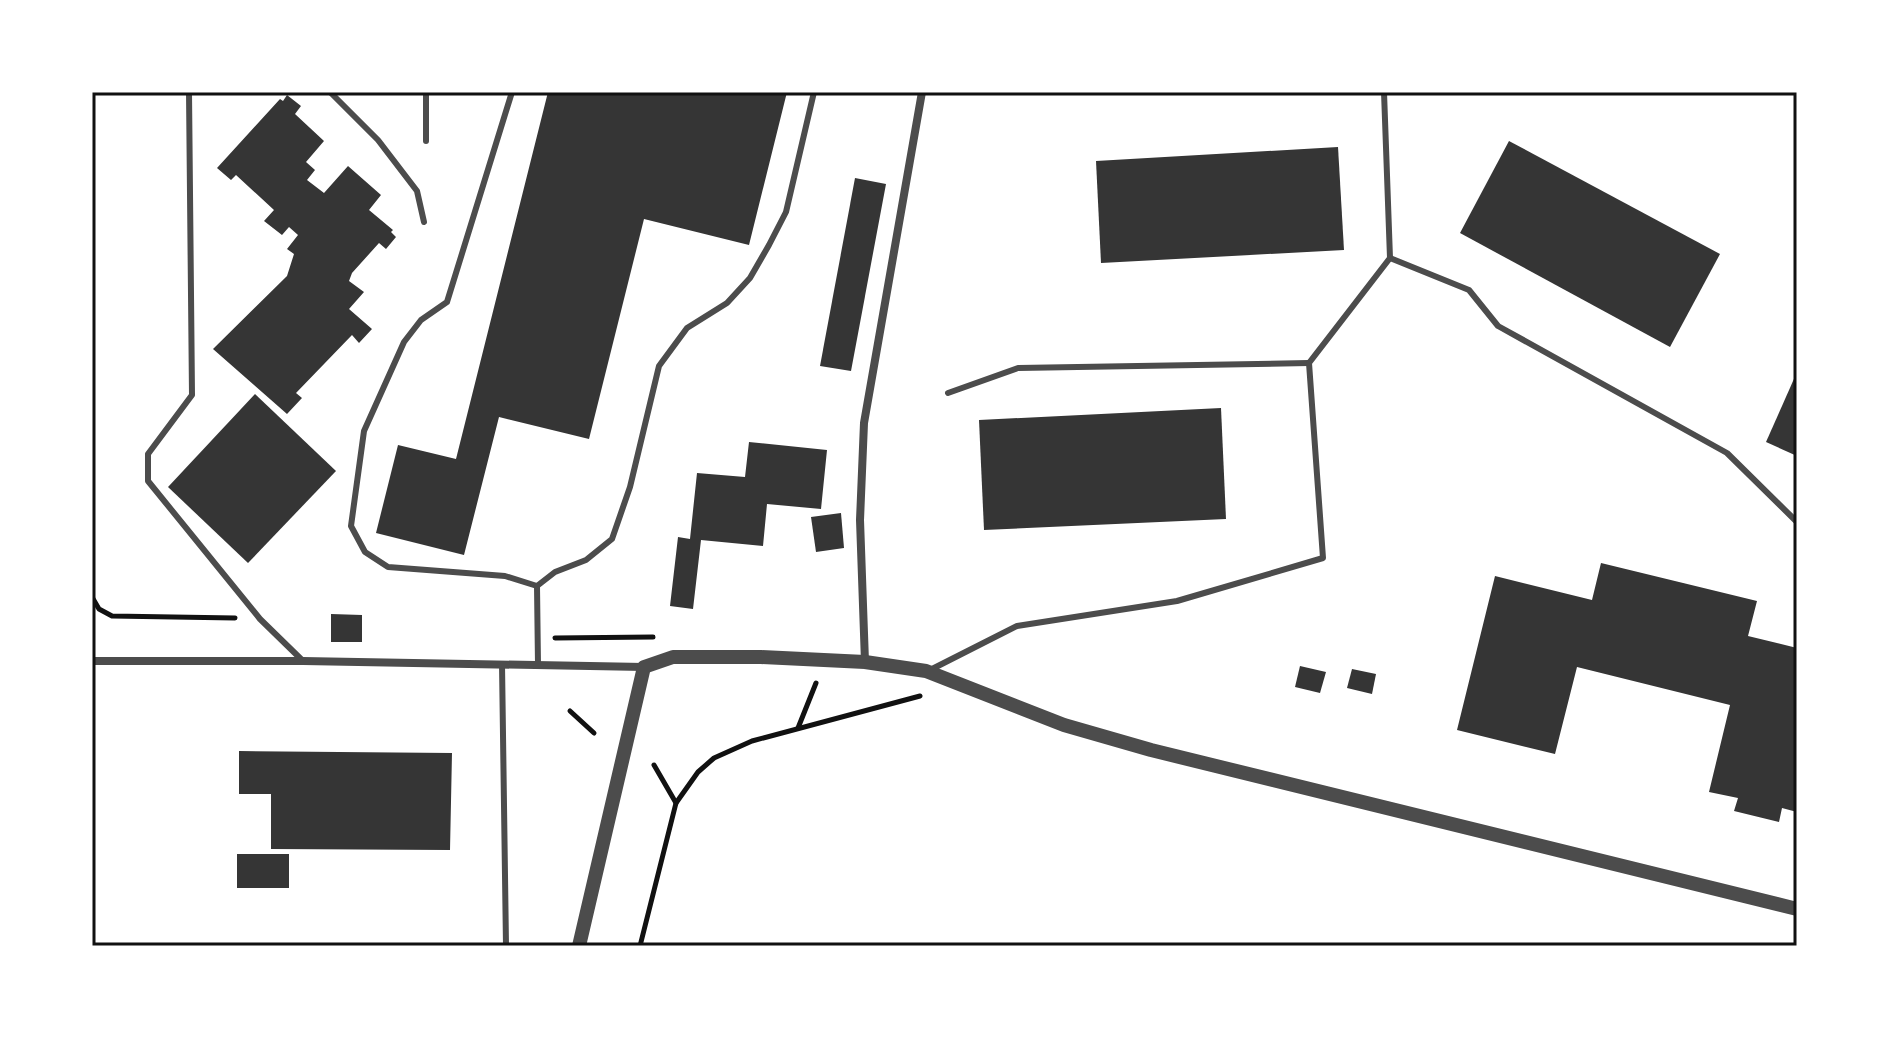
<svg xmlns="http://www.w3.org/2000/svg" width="1889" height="1038" viewBox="0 0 1889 1038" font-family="Arial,sans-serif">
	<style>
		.building { fill: #353535 }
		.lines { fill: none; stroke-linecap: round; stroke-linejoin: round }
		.path { stroke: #111; stroke-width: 5 }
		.service { stroke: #4c4c4c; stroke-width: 6 }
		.minor { stroke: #4c4c4c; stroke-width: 8 }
		.tertiary { stroke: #4c4c4c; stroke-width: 14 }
		.neatline { fill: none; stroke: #111; stroke-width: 3 }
	</style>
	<rect width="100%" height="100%" fill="#fff"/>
	<g class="building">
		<path d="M548 92H787L749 245 644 219 589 439 499 417 464 555 376 533 398 445 456 459Z"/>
		<path d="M287 95 301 106 295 114 324 141 306 162 315 170 307 180 324 193 348 166 381 195 369 210 393 230 391 232 396 237 386 249 379 243 352 273 349 281 364 292 349 309 372 329 359 343 352 335 296 393 302 398 287 414 213 349 287 276 294 254 287 249 298 235 289 227 282 235 264 221 274 210 236 175 231 180 217 168 280 99 283 101Z"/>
		<path d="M1509 141 1720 254 1670 347 1460 233Z"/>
		<path d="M1338 147 1344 250 1101 263 1096 161Z"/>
		<path d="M855 178 886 184 851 371 820 366Z"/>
		<path d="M1797 372V456L1766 442Z"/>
		<path d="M255 394 336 471 248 563 168 487Z"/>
		<path d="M1221 408 1226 519 984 530 979 420Z"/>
		<path d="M749 442 827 450 821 509 767 504 763 546 701 540 693 609 670 606 678 537 690 539 697 473 745 477Z"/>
		<path d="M841 513 844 548 816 552 811 517Z"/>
		<path d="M1601 563 1757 601 1748 636 1797 648V812L1782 808 1779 822 1734 811 1738 798 1709 792 1730 705 1577 667 1555 754 1457 730 1495 576 1592 600Z"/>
		<path d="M331 614 362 615V642H331Z"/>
		<path d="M1300 666 1326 672 1320 693 1295 687Z"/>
		<path d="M1352 669 1376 674 1372 694 1347 688Z"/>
		<path d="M239 751 452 753 450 850 271 849V794H239Z"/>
		<rect x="237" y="854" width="52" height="34"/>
	</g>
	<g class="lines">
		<g class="path">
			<path d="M92 597 99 609 112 616 235 618"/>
			<path d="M555 638 653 637"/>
			<path d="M570 711 594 733"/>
			<path d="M798 728 816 683"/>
			<path d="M676 803 698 772 714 758 752 741 920 696"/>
			<path d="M640 946 676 803 654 765"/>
		</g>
		<g class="service">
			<path d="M189 92 192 395 148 454V481L260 619 303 661"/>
			<path d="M330 92 378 140 417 191 424 222"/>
			<path d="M426 92V141"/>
			<path d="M512 92 447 302 421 320 404 342 364 431 351 526 365 552 388 567 505 576 537 586"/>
			<path d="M1390 258 1469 290 1498 326 1727 453 1797 522"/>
			<path d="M948 393 1018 368 1309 363"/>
			<path d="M537 586 555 572 586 560 612 539 630 487 659 366 687 328 727 303 750 278 769 245 786 212 814 92"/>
			<path d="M537 586 538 665"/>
			<path d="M502 664 506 946"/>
			<path d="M930 670 1017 626 1177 601 1323 558 1309 363 1390 258 1384 92"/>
		</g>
		<g class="minor">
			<path d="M92 661H303L644 667"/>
			<path d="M865 662 860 520 864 423 922 92"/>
		</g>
		<path class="tertiary" d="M579 946 644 667 673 657H761L865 662 926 671 1064 725 1151 750 1797 909"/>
	</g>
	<rect width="1889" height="1038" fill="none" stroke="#ffffff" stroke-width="188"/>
	<rect x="94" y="94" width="1701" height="850" class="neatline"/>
</svg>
